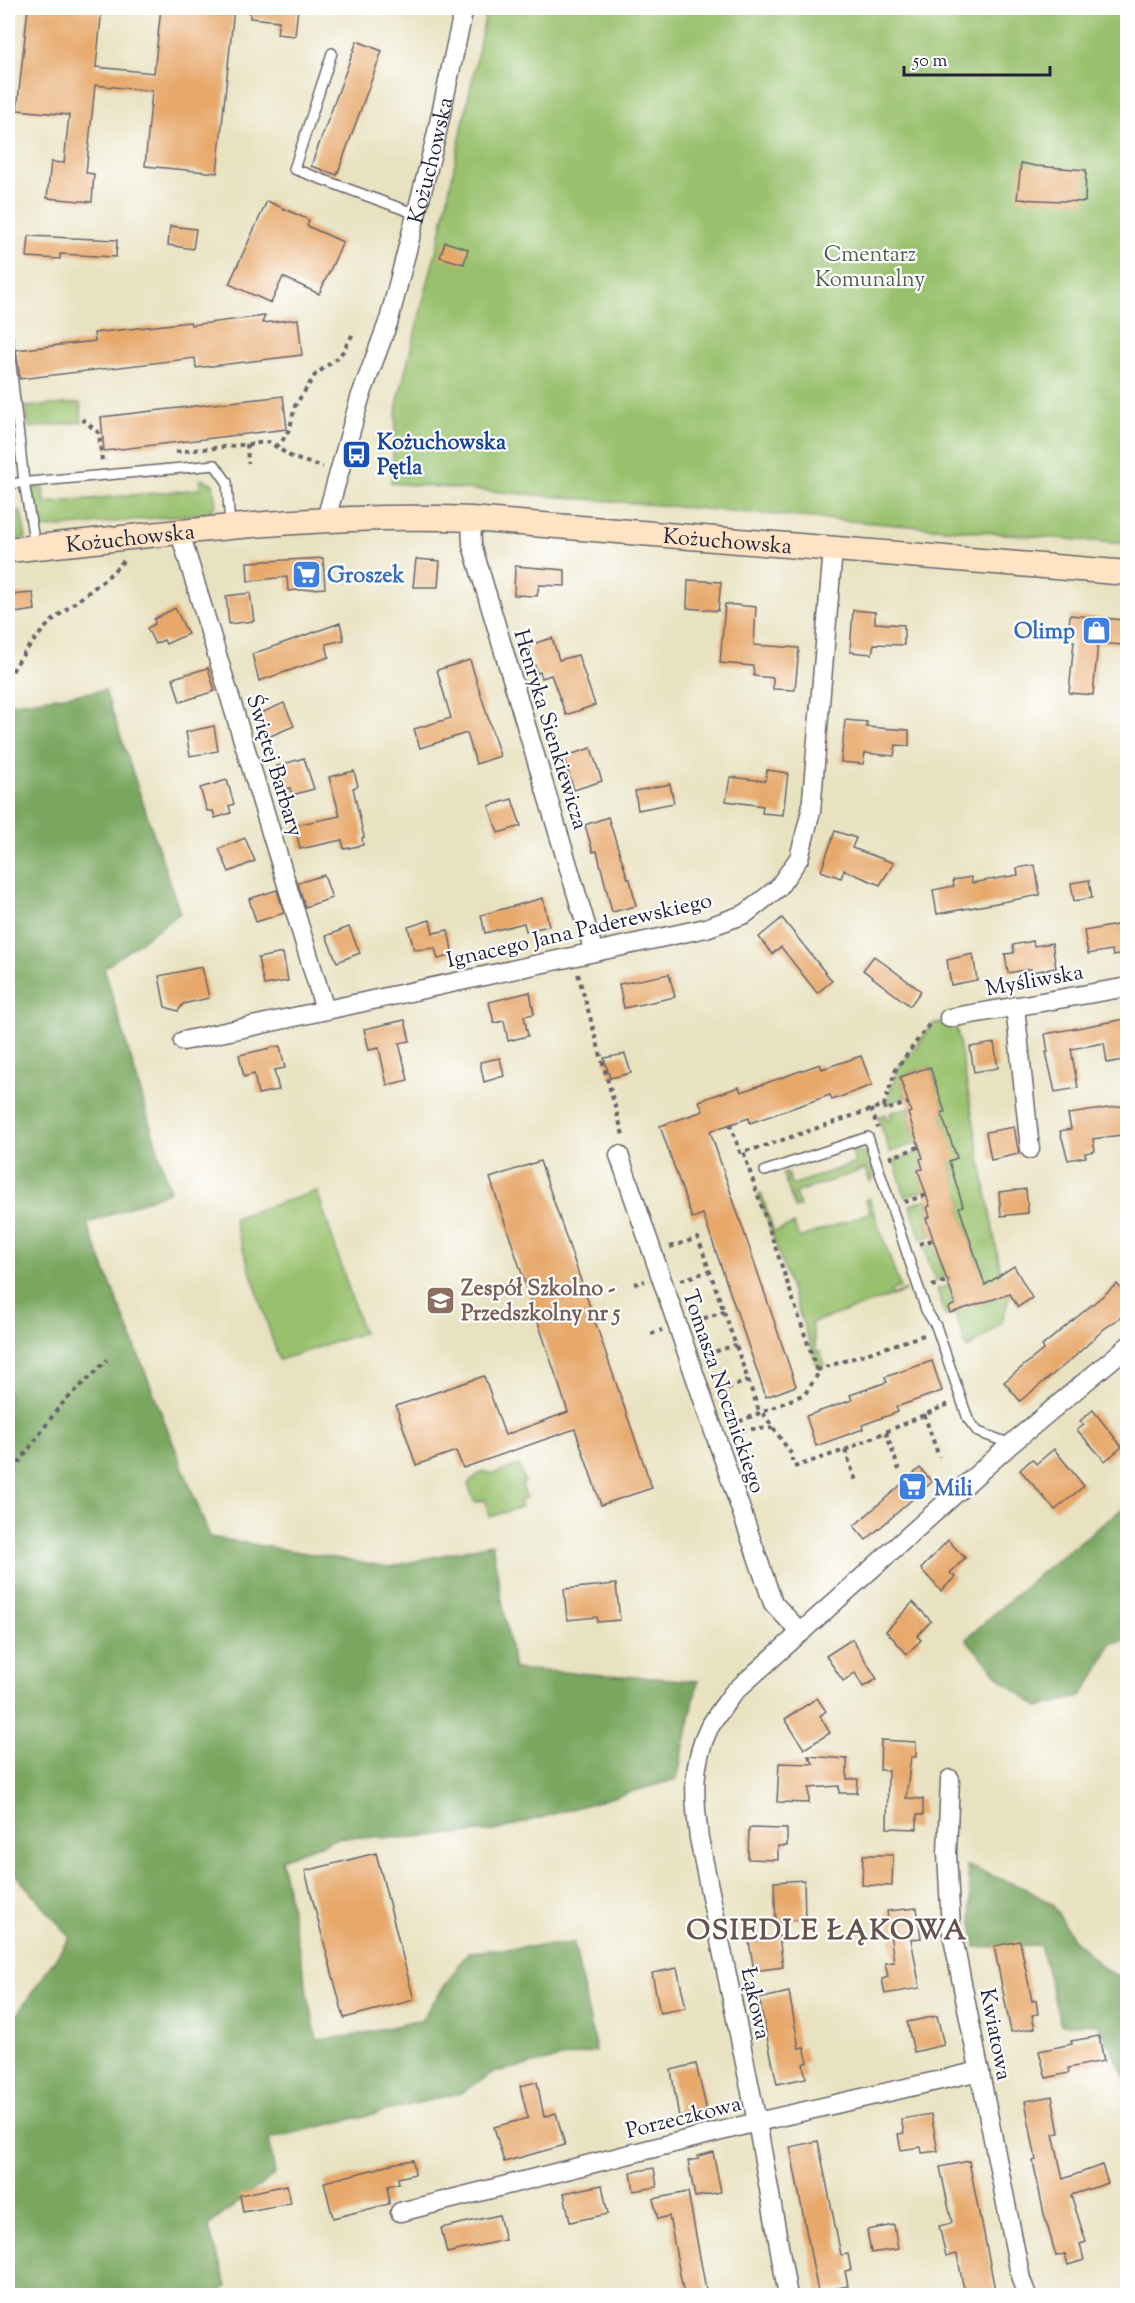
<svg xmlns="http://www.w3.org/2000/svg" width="1135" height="2303" viewBox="0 0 1135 2303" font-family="'Sorts Mill Goudy',serif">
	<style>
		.green { fill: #99c16d; stroke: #5e7254; stroke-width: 1.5 }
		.forest { fill: #7aa760; stroke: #4e644e; stroke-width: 1.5 }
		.building { fill: #e7a86b }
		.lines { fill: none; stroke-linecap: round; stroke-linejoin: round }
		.service-casing { stroke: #68656a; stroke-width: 12 }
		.minor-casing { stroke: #68656a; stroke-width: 21 }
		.secondary-casing { stroke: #68656a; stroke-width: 27 }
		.path { stroke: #68656a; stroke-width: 4; stroke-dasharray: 4.5 4.5; stroke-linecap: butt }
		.service { stroke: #fff; stroke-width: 9 }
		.minor { stroke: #fff; stroke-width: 18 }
		.secondary { stroke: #fee4c5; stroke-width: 24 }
		.labels { text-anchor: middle; stroke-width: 4.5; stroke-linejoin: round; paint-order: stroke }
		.street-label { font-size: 22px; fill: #22223b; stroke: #fff }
		.park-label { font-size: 22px; fill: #52624f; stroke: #fff }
		.transit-label { font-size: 22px; font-weight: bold; fill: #164399; stroke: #fff; text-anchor: start }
		.shop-label { font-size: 22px; font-weight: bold; fill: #366cbe; stroke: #fff; text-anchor: start }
		.education-label { font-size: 22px; font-weight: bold; fill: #785e54; stroke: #fff; text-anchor: start }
		.district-label { font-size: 28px; font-weight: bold; letter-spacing: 1.5px; fill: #67514c; stroke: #fff }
	</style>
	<rect width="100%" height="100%" fill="#fff"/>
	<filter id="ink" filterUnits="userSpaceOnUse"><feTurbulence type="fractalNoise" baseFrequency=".0167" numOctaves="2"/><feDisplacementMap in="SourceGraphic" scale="12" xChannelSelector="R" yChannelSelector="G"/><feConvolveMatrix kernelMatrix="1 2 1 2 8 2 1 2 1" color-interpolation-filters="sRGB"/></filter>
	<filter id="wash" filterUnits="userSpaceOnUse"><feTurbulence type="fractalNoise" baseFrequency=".008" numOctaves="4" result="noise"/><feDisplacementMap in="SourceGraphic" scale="24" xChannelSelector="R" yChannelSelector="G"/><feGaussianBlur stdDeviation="1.35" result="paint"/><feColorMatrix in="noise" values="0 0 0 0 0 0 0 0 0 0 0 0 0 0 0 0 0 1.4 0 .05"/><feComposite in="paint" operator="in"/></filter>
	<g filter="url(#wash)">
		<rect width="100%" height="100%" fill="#e9e2c1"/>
		<g class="green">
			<path d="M487 8H1127V544L391 483 397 404 440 235Z"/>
			<path d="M80 403 82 422 29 428 26 407Z"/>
			<path d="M204 479 213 484 216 505 209 513 37 529 30 500 31 491 36 488 43 487 45 503 200 489V480Z"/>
			<path d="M21 511 26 538 8 540V512Z"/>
			<path d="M950 1021 956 1025 1001 1274 1003 1283 1010 1295 1001 1324 967 1349 954 1310 945 1316 937 1289 952 1285 955 1295 952 1296 955 1306 978 1263 959 1207 963 1205 959 1193H955L956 1184 949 1161V1136L941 1113 945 1111 941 1099 937 1100 938 1090 930 1067 900 1077 906 1097 886 1105 897 1070 933 1024Z"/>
			<path d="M909 1107 911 1112 908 1114 918 1143 890 1152 878 1117 885 1114 887 1120 892 1119 890 1113Z"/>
			<path d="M851 1149C867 1151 877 1162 873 1179L870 1182 865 1169 795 1193 800 1207 795 1208 783 1174 787 1172 792 1185 855 1163Z"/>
			<path d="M921 1152 923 1158 920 1159 923 1169 919 1170 925 1190 905 1197 894 1160Z"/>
			<path d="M317 1191 363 1333 279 1360 233 1218Z"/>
			<path d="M761 1193 774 1232 794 1224 799 1238 870 1213 866 1200 869 1198 900 1287 890 1291 892 1295 904 1290V1292L811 1323 817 1352 820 1351 824 1365 818 1367 758 1194Z"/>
			<path d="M928 1199 930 1206 927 1207 930 1217 926 1219 929 1230 933 1229 935 1235 921 1239 910 1205Z"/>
			<path d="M937 1243 940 1250 937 1251 943 1271 947 1270 949 1276 935 1281 924 1248Z"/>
			<path d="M519 1465 525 1482 522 1484 526 1498 519 1501 521 1507 490 1517 485 1500 478 1502 474 1501 468 1484 482 1471 492 1474Z"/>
		</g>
		<g class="forest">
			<path d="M105 690 180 913 104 968 170 1191 87 1224 210 1537 389 1567 492 1544 514 1669 698 1681 677 1779 494 1831 401 1838 341 1837 281 1859 317 2040 357 2035 421 2020 468 1952 574 1943 596 2051 495 2072 460 2093 269 2139 275 2174 208 2226 227 2286 216 2295H8V2028L70 1937 8 1866V704Z"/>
			<path d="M1127 1505V1641L1111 1643 1098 1671 1080 1697 1038 1707 1003 1681 966 1639 1039 1574Z"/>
			<path d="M967 1866 1026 1889 1053 1905 1073 1939 1107 1971 1127 1980V2080L1098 2024 1061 2025 1040 1945 975 1947Z"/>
		</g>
		<g id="blocks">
			<g class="building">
				<path d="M28 8H102L96 67 154 73 161 8H234L217 173 145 166 152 91 95 85 86 173 94 174 92 202 47 198 51 162 64 163 69 115 17 110Z"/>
				<path d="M250 8H298L295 36 277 34 279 21 250 18Z"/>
				<path d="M357 41 382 51 337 175 311 166Z"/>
				<path d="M1021 163 1036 166 1086 170 1085 202 1017 199Z"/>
				<path d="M267 201 309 220 307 226 343 242 319 294 283 277 271 303 229 284Z"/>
				<path d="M170 226 196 229 193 249 168 245Z"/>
				<path d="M29 236 117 240 116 257 60 254V259L27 257Z"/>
				<path d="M445 242 468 249 464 264 440 257Z"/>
				<path d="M265 316 262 323 298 319 302 355 196 368 195 358 20 379 16 350 95 341 94 333 190 322 191 325Z"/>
				<path d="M283 396 287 429 104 451 101 417Z"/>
				<path d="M323 558 325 588 288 591 287 577 248 581 247 562Z"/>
				<path d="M416 559 440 561 438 587H413Z"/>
				<path d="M515 566 565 570V586L539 585 537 596 514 595Z"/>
				<path d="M688 580 721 582 718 611 687 608Z"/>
				<path d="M33 593 35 610 8 614V595Z"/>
				<path d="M250 593 254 621 229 624 226 596Z"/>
				<path d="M725 604 756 607 754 645 799 648 795 690 773 689V678L754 676 753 666 720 663Z"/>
				<path d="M175 608 188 634 166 644 164 640 155 644 147 628 155 624 154 619Z"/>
				<path d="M853 610 875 612V623L904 625V645L874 644 872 654 850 652Z"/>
				<path d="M1070 615 1124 620 1122 645 1098 643 1093 695 1069 693 1074 641 1068 640Z"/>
				<path d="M340 623 344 640 326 644 329 657 259 681 252 654Z"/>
				<path d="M552 638 559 660 578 655 595 705 566 715 551 675 542 678 540 672 537 673 529 645Z"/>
				<path d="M470 660 500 756 476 764 467 733 420 748 414 729 451 718 437 670Z"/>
				<path d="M208 668 215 691 180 702 173 678Z"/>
				<path d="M284 703 294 726 268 737 259 714Z"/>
				<path d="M845 720 867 722 866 727 909 730V746L896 745 894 756 865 753 863 764 841 762Z"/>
				<path d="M214 726 218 751 190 756 186 732Z"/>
				<path d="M591 748 602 781 574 790 563 757Z"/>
				<path d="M304 758 314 789 292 795 290 788 284 790 277 766Z"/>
				<path d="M767 770 788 773 783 815 762 813 763 806 726 801 730 777 765 781Z"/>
				<path d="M354 771 358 786 353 788 364 837 362 838 363 845 344 849 342 840 300 849 295 825 340 816 329 777Z"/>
				<path d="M227 780 234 804 229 806 231 813 215 818 213 811H207L200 788Z"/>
				<path d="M670 784 674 803 638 810 635 791Z"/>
				<path d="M512 799 521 826 498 833 489 806Z"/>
				<path d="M608 817 628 879H630L636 906 612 912 597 851 593 852 585 825Z"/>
				<path d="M835 831 856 838 852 848 894 863 880 885 844 870 841 878 821 871Z"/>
				<path d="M245 838 255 861 229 872 219 849Z"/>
				<path d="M1035 865 1040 895 937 914 933 890 954 886 953 880 971 877 972 883 1018 875 1017 868Z"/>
				<path d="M324 875 332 898 305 907 298 883Z"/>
				<path d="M1089 880 1092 898 1074 901 1071 883Z"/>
				<path d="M277 890 284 913 256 922 249 899Z"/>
				<path d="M543 898 549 926 526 931 524 923 485 933 481 915Z"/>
				<path d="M782 918 832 981 817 993 781 947 772 954 759 937Z"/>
				<path d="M430 920 433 933 448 930 453 955 438 959 435 948 414 950 408 927Z"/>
				<path d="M1128 923V953L1113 956 1112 950 1088 954 1084 931Z"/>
				<path d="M349 927 360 953 337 962 326 936Z"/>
				<path d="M1033 941 1034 946 1052 943 1056 968 1031 972V969L1008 973 1005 954 1014 953 1013 945Z"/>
				<path d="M283 953 288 981 264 985 258 958Z"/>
				<path d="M973 954 977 980 951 985 947 960Z"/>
				<path d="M874 956 921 991 910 1006 863 970Z"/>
				<path d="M202 967 209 998 183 1004 178 1011 165 1007 159 976Z"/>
				<path d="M669 974 675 997 624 1008 619 984Z"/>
				<path d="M530 992 534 1014 524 1016 528 1036 508 1041 504 1021 494 1023 489 1002Z"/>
				<path d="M1125 1019 1128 1059 1107 1063 1104 1043 1071 1049 1078 1088 1055 1092 1046 1052H1048L1045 1034Z"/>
				<path d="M405 1020 410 1041 399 1043 408 1080 387 1085 379 1048 369 1050 364 1029Z"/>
				<path d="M994 1043 998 1068 974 1072 970 1047Z"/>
				<path d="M280 1046 285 1068 274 1070 279 1090 258 1094 254 1074 244 1077 239 1055Z"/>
				<path d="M625 1054 631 1073 610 1078 604 1058Z"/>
				<path d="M861 1056 872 1085 832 1100 830 1095 750 1123 749 1118 710 1131 796 1386 766 1397 703 1214 692 1218 660 1126 703 1111 699 1101 739 1087 741 1092 820 1064 822 1069Z"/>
				<path d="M500 1058 504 1076 484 1082 480 1062Z"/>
				<path d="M930 1067 945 1112 941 1113 957 1158 949 1161 963 1206 959 1207 985 1285 1014 1266 1032 1298 1018 1307 1010 1294 950 1313 948 1308 955 1304 926 1218 930 1217 927 1207 930 1206 918 1170 923 1169 920 1159 923 1158 908 1113 911 1112 900 1077Z"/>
				<path d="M1128 1105V1134L1093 1139 1095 1151 1085 1153 1086 1157 1068 1160 1060 1131 1071 1129 1068 1114Z"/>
				<path d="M1014 1127 1019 1154 991 1160 986 1132Z"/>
				<path d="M540 1161 652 1488 601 1505 575 1429 463 1468 456 1451 416 1465 396 1406 484 1376 505 1435 568 1412 490 1178Z"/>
				<path d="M1026 1189 1028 1213 1001 1216 999 1192Z"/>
				<path d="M1117 1284 1128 1297V1312L1104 1329 1072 1359 1020 1401 1004 1382 1044 1349 1042 1346Z"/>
				<path d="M932 1361 942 1391 896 1407 898 1412 862 1425 863 1429 816 1446 806 1416 852 1400 850 1395 887 1382 885 1377Z"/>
				<path d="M1093 1410 1122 1447 1105 1461 1077 1430 1084 1425 1080 1421Z"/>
				<path d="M1054 1449 1084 1486 1055 1510 1020 1470 1032 1459 1036 1464Z"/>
				<path d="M920 1468 932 1482 866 1540 854 1526Z"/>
				<path d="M948 1540 965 1558 950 1573 955 1577 941 1591 921 1569Z"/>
				<path d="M616 1584 620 1620 597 1622V1617L567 1620 564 1589Z"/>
				<path d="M913 1602 931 1621 917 1636 921 1640 907 1654 886 1631Z"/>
				<path d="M852 1639 877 1679 863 1687 855 1673 843 1681 826 1656Z"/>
				<path d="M817 1698 826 1711 820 1716 830 1733 804 1749 785 1719Z"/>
				<path d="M881 1740 916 1742V1757H911L906 1798 923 1799V1815H917V1829L887 1828 888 1770H880Z"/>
				<path d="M808 1756 847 1759V1779H858L857 1793H839V1786L809 1788V1803L777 1802 779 1763 814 1764Z"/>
				<path d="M749 1828 787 1829V1846H778V1860L748 1859Z"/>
				<path d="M376 1853 414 2000 344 2018 305 1871Z"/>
				<path d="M863 1855H893L892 1886 862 1885Z"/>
				<path d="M804 1880 805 1919 776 1922 774 1882Z"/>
				<path d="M917 1908 921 1938 911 1939 920 1988 885 1994 882 1979 888 1977 885 1963 894 1962 887 1911Z"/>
				<path d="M779 1936 783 1967 754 1971 749 1941Z"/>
				<path d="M1020 1941 1032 2001 1036 2000 1038 2014 1032 2015 1035 2028 1011 2032 994 1946Z"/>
				<path d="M677 1968 686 2008 660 2013 652 1973Z"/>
				<path d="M789 1992 799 2048 804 2047 808 2062 803 2064 806 2078 777 2084 759 1999Z"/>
				<path d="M937 2016 944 2045 914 2052 907 2022Z"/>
				<path d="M1099 2036 1104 2061 1068 2068 1069 2073 1046 2078 1039 2051 1072 2044 1071 2041Z"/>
				<path d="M696 2064 707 2111 679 2117 671 2070Z"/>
				<path d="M537 2082 544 2117 556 2113 565 2145 504 2162 494 2127 528 2118 520 2086Z"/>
				<path d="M1052 2096 1059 2133 1053 2134 1063 2179 1102 2165 1108 2183 1071 2195 1086 2242 1080 2244 1084 2260 1068 2265 1065 2254 1056 2256 1044 2214 1033 2161 1036 2160 1025 2101Z"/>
				<path d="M931 2114 938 2151 922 2153 921 2147 901 2150 898 2134 904 2133 901 2119Z"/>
				<path d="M818 2141 841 2255 848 2254 851 2270 845 2271 848 2286 818 2292 790 2147Z"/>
				<path d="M713 2152 721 2192 695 2197 688 2161 698 2159V2156Z"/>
				<path d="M413 2160 415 2174 398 2178 399 2183 388 2186 389 2204 333 2218 324 2182 379 2168 386 2165Z"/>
				<path d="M969 2161 980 2218H981L996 2295H965L957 2254 946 2256 939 2226 952 2223 940 2167Z"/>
				<path d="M654 2168 657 2187 634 2191 631 2172Z"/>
				<path d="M287 2185 291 2203 243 2212 240 2195Z"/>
				<path d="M602 2185 608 2214 570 2222 564 2193Z"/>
				<path d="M688 2192 700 2257 707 2295H684L669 2216 658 2219 653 2199Z"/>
				<path d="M499 2215 505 2240 447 2253 441 2228Z"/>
				<path d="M894 2225 898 2249 871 2253 867 2230Z"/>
			</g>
		</g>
	</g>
	<g filter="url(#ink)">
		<use href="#blocks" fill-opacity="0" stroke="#68656a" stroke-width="1.5"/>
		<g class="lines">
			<defs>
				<g id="service">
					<path d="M332 53 294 169 416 214"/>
					<path d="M8 338 24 482 35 545"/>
					<path d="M8 484 215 465 227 482 230 527"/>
					<path d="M765 1171 868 1137 926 1310 936 1326 968 1419 978 1432 1011 1444"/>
				</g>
				<g id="minor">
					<path id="s1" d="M326 519 360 398 389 320 435 141 464 8"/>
					<path d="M471 519 472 545 594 952"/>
					<path d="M180 533 325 1010"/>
					<path d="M1015 1006 1030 1149"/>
					<path d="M949 1018 1128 987"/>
					<path d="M183 1041 706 928 745 914 778 888 799 858 811 811 833 549"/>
					<path d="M619 1155 773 1603 801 1633"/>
					<path d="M950 1779 947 1854 951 1928 1021 2279 1027 2296"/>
					<path d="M400 2212 757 2122 980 2071"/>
					<path d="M788 2296 757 2122 699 1838C694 1799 691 1764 709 1728 716 1716 725 1704 733 1693L1011 1444 1128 1346"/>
				</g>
				<g id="secondary">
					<path id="s2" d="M8 550C161 535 316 512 471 519L1128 573"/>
				</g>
			</defs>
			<use href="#service" class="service-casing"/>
			<use href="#minor" class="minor-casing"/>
			<use href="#secondary" class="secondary-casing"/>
			<g class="path">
				<path d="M82 419 99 433 102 461 106 460"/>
				<path d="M247 444 248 463"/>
				<path d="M275 446 281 443 290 428 295 406 315 375 340 356 354 332"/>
				<path d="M176 452 269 442 293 458 323 467"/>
				<path d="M8 679C18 659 34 639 50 623 74 601 104 584 125 559"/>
				<path d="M578 974 623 1135"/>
				<path d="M884 1105 885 1110 908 1103"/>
				<path d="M871 1109 878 1128"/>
				<path d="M730 1124 740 1152 762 1147 884 1105 896 1069 931 1022"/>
				<path d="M889 1158 919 1147"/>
				<path d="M904 1202 927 1195"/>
				<path d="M919 1244 936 1239"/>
				<path d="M670 1247 698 1238 760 1414"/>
				<path d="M681 1280 710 1271"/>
				<path d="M634 1284 645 1281"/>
				<path d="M932 1286 950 1280"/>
				<path d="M695 1321 724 1312"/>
				<path d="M651 1334 662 1330"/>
				<path d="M707 1354 736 1345"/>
				<path d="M817 1370 924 1335"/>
				<path d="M719 1391 748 1381"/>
				<path d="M763 1413 792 1455V1461"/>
				<path d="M924 1414 939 1457"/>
				<path d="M731 1425 805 1394 818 1374 743 1151"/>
				<path d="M733 1430 773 1428"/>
				<path d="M886 1432 899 1470"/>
				<path d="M845 1450 857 1484"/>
				<path d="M794 1467 845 1450 951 1403"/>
				<path d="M8 1478 59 1407 107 1360"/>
			</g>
			<use href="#service" class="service"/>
			<use href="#minor" class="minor"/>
			<use href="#secondary" class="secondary"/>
		</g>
	</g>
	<defs>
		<symbol id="bus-square" viewBox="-11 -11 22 22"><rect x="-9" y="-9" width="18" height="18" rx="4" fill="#1a4fb4" stroke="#fff"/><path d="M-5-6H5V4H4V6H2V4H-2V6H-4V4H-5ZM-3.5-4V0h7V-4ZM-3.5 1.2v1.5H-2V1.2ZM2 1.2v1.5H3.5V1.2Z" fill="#fff"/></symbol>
		<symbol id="supermarket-square" viewBox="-11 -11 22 22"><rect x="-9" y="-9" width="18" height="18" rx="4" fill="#3f7fe0" stroke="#fff"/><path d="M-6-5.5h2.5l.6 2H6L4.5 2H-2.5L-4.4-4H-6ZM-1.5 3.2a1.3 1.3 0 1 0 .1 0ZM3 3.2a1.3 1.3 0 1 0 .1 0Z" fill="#fff"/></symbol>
		<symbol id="shop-square" viewBox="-11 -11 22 22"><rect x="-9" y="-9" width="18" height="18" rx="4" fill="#3f7fe0" stroke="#fff"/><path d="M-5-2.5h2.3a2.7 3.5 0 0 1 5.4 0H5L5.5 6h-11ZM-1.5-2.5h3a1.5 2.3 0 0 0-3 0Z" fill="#fff"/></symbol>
		<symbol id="school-square" viewBox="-11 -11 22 22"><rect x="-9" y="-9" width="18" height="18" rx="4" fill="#8d6e63" stroke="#fff"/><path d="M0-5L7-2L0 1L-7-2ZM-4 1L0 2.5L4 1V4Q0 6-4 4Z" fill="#fff"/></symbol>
	</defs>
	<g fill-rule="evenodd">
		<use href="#bus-square" x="340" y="438" width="33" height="33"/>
		<use href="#supermarket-square" x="290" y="558" width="33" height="33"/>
		<use href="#shop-square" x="1080" y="614" width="33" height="33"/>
		<use href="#school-square" x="424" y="1284" width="33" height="33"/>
		<use href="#supermarket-square" x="896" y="1470" width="33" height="33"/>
	</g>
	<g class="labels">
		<g class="street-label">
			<text dy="8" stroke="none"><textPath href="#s1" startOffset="374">Kożuchowska</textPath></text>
			<text dy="8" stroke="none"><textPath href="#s2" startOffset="123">Kożuchowska</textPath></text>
			<text dy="8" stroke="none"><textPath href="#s2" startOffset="722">Kożuchowska</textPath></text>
			<text transform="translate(552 729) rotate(73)" y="8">Henryka Sienkiewicza</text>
			<text transform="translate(276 765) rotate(73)" y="8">Świętej Barbary</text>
			<text transform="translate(579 929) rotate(-13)" y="8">Ignacego Jana Paderewskiego</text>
			<text transform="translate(1034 979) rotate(-10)" y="8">Myśliwska</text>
			<text transform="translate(725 1391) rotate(71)" y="8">Tomasza Nocznickiego</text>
			<text transform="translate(757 2003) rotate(78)" y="8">Łąkowa</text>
			<text transform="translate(997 2034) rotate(79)" y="8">Kwiatowa</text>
			<text transform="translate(683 2116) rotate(-14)" y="8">Porzeczkowa</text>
		</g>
		<g class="park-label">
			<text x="870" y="261">Cmentarz<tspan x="870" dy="25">Komunalny</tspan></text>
		</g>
		<g class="transit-label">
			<text x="377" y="449">Kożuchowska<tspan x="377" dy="25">Pętla</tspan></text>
		</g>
		<g class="shop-label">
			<text x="327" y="582">Groszek</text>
			<text x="1075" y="638" text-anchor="end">Olimp</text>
			<text x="934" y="1495">Mili</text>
		</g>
		<g class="education-label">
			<text x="461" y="1295">Zespół Szkolno -<tspan x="461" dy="25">Przedszkolny nr 5</tspan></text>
		</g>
		<g class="district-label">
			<text x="827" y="1939">OSIEDLE ŁĄKOWA</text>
		</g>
	</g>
	<rect width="1135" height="2303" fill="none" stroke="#fff" stroke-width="30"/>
	<path d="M904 66v9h146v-9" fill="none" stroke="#22223b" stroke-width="3"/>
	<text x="913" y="66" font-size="18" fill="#22223b" stroke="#ffffff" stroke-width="4.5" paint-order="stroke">50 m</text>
</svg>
